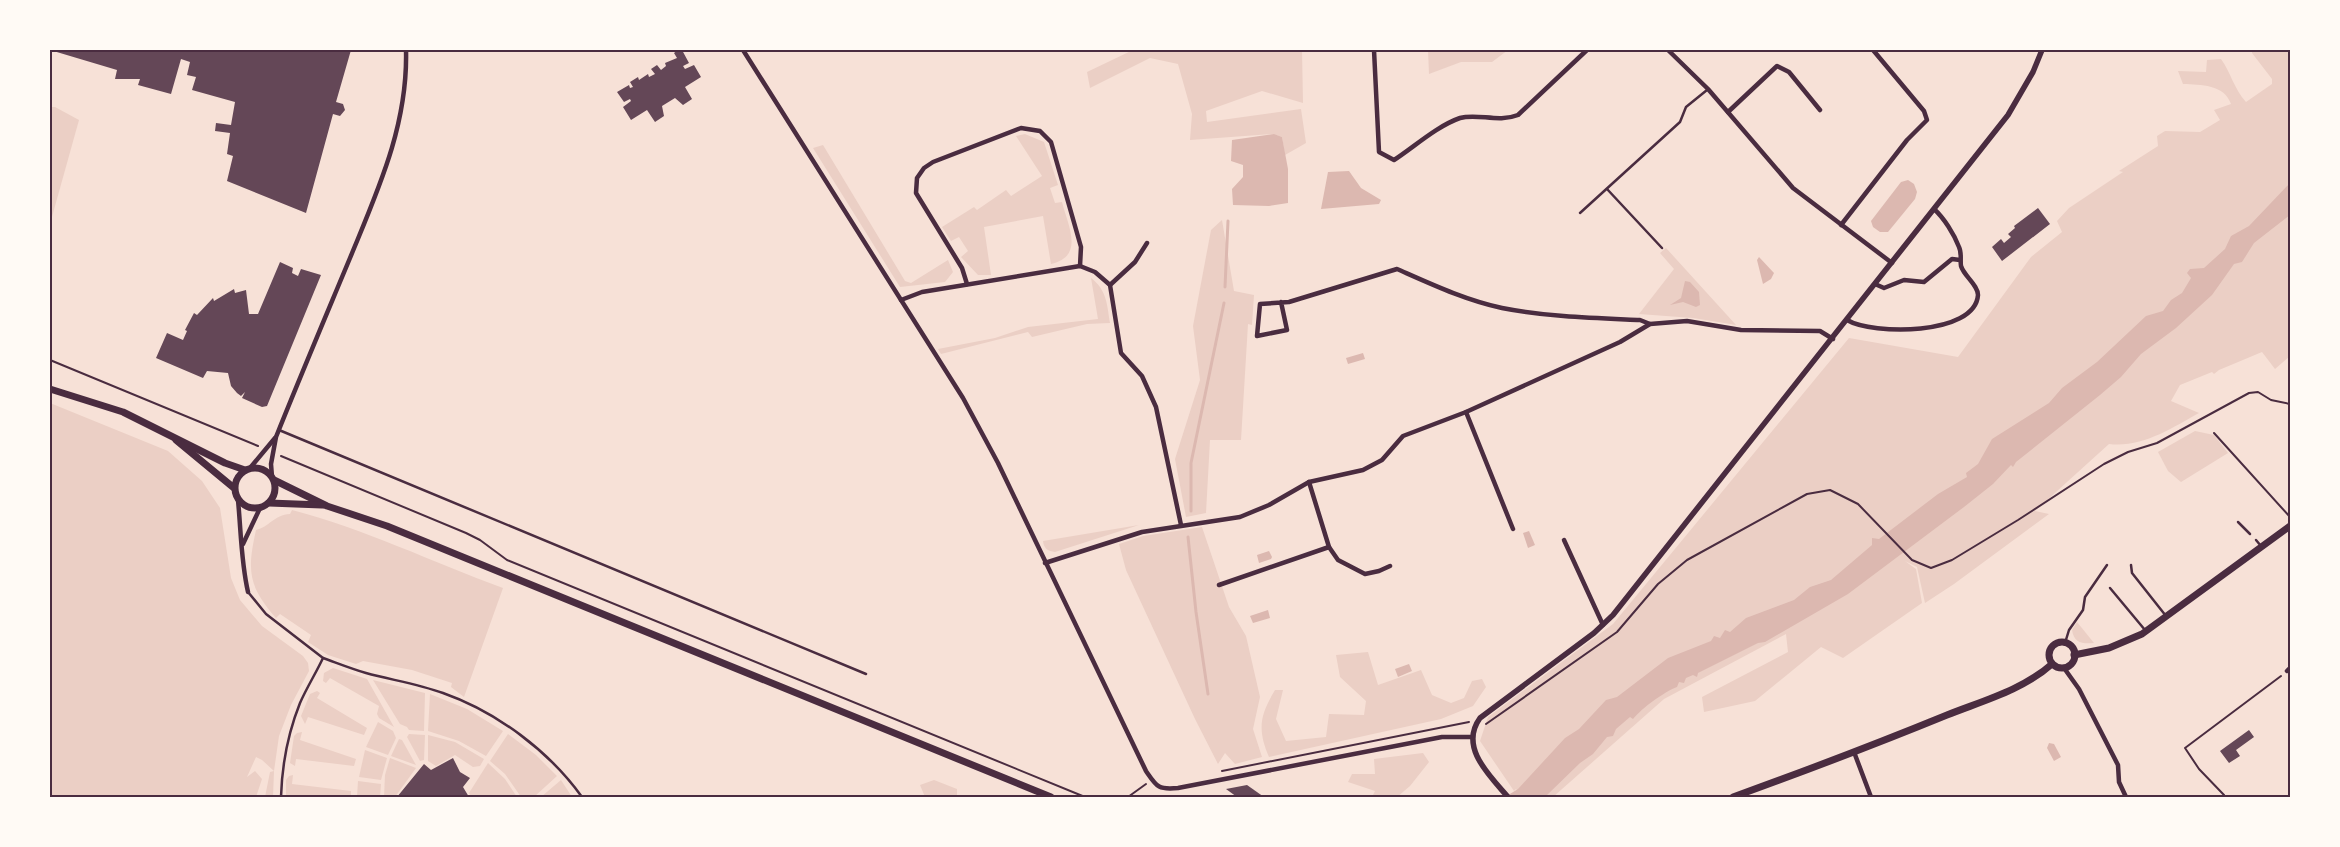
<svg xmlns="http://www.w3.org/2000/svg" width="2340" height="847" viewBox="0 0 2340 847" font-family="'DejaVu Sans',sans-serif">
	<style>
		.green { fill: #ebcfc5 }
		.water { fill: #dcb8b0 }
		.lines { fill: none; stroke-linecap: round; stroke-linejoin: round }
		.stream { stroke: #dcb8b0; stroke-width: 3 }
		.building { fill: #644757 }
		.path { stroke: #4a2c40; stroke-width: 2 }
		.service { stroke: #4a2c40; stroke-width: 2.5 }
		.minor { stroke: #4a2c40; stroke-width: 4.5 }
		.tertiary { stroke: #4a2c40; stroke-width: 5.5 }
		.primary { stroke: #4a2c40; stroke-width: 7 }
		.neatline { fill: none; stroke: #4a2c40; stroke-width: 2 }
	</style>
	<rect width="100%" height="100%" fill="#f7e1d7"/>
	<g class="green">
		<path d="M1133 50H1302L1303 103 1262 91 1206 111 1207 122 1301 109 1306 143 1285 155 1282 137 1273 134 1190 140 1192 114 1178 64 1150 58 1090 88 1087 72Z"/>
		<path d="M1428 50H1508L1492 62H1461L1429 74Z"/>
		<path d="M2252 50H2290V356L2275 369 2262 352 2219 370 2214 374 2212 372 2180 385 2171 401 2199 413C2172 428 2142 448 2109 444L2035 511 2049 514 1954 584 1925 603 1917 567 1905 561 1916 569 1922 603 1843 658 1821 647 1755 701 1704 712 1702 697 1788 652 1786 634 1664 699 1553 797H1523L1516 789 1514 791 1480 741 1488 717 1613 624 1849 338 1958 357 2031 257 2062 232 2057 221 2069 208 2123 172 2119 171 2158 146 2157 136 2165 131 2200 132 2220 120 2214 110 2231 104C2224 84 2201 85 2183 84L2178 71 2206 72 2207 60 2221 59C2231 73 2234 89 2246 102L2272 84V79L2252 53Z"/>
		<path d="M50 107H55L79 120 50 224Z"/>
		<path d="M1025 134 1044 142 1058 185 1050 188 1055 203 1062 202C1068 226 1085 256 1051 264L1043 216 984 227 991 275H978L961 257 968 251 959 237 951 241 942 227 974 207 977 210 1006 190 1011 196 1042 176 1016 136Z"/>
		<path d="M823 145 905 281 911 283 948 260 953 272 945 282 900 287 813 148Z"/>
		<path d="M1222 220 1234 291 1254 295 1252 325 1248 324 1241 440H1210L1206 513 1186 517 1175 459 1200 380 1193 326 1211 230Z"/>
		<path d="M1666 248 1736 325 1693 318 1639 314 1674 269 1660 253Z"/>
		<path d="M1091 278C1107 290 1107 305 1110 323L1087 324 1032 337 1028 332 941 354 938 349 995 338 1028 327 1098 319Z"/>
		<path d="M50 403 168 451 202 481 220 508 231 578 240 600 262 626 303 656 308 663 309 671 291 705 279 736 274 771 273 797H265L270 772 274 771 262 760 256 757 247 777 255 771 262 779 256 797H50Z"/>
		<path d="M2195 431 2214 435 2228 453 2181 482 2168 471 2158 452Z"/>
		<path d="M292 510C365 529 432 562 503 588L464 697 451 687 452 683 412 670 363 661 356 664 328 655 308 642 311 635 280 614 276 618C248 586 247 571 256 530 269 527 274 515 290 514Z"/>
		<path d="M1139 525 1055 552C1048 551 1044 549 1043 541Z"/>
		<path d="M1202 527 1229 607 1246 636 1260 697 1253 729 1262 757 1235 764 1225 753 1218 764 1195 719 1126 570 1119 544 1143 536Z"/>
		<path d="M2077 622 2094 643C2082 644 2074 643 2072 630Z"/>
		<path d="M1368 652 1378 685 1421 670 1432 695 1451 703 1464 698 1472 681 1482 679 1486 687 1473 706 1441 719 1269 757C1257 729 1260 715 1275 690H1283L1276 719 1286 741 1326 737 1329 714 1364 715 1366 701 1340 677 1336 655Z"/>
		<path d="M333 668 367 679 394 727 379 718 377 714 379 706 330 678 326 683 323 681 324 673Z"/>
		<path d="M373 680 425 693 424 731 409 730 407 727 400 724Z"/>
		<path d="M317 691 320 693 317 698 367 728 364 735 308 717 305 724 301 716 310 694Z"/>
		<path d="M430 694 467 709 503 731 486 756 459 741 428 731Z"/>
		<path d="M378 722 393 731 396 738 388 755 366 747Z"/>
		<path d="M302 732 300 740 356 759 354 766 296 759 295 766 290 763 294 736 297 733Z"/>
		<path d="M409 734 425 735 424 760 420 761 407 737Z"/>
		<path d="M508 734 536 755 557 776 534 797H521L505 774 490 761Z"/>
		<path d="M428 735 455 742 484 759 480 766 473 767 455 755 436 766 428 761Z"/>
		<path d="M399 739 402 740 416 765 391 756Z"/>
		<path d="M365 750 387 758 381 780 359 777Z"/>
		<path d="M1423 753 1429 762 1410 786 1397 797H1372L1375 791 1348 782 1352 774H1375L1374 759Z"/>
		<path d="M390 758 416 768 395 797H384L385 775Z"/>
		<path d="M488 763 505 779 517 797H471L469 793Z"/>
		<path d="M293 775 292 784 351 791V797H286V780L289 776Z"/>
		<path d="M561 780 572 797H541Z"/>
		<path d="M934 780 957 789V797H925L920 785Z"/>
		<path d="M358 781 381 784 380 797H357Z"/>
	</g>
	<g class="water">
		<path d="M1274 134 1282 137 1288 169V203L1269 206 1233 205 1232 189 1243 177V165L1231 161 1232 140Z"/>
		<path d="M1349 171 1361 188 1381 200 1379 204 1321 209 1328 172Z"/>
		<path d="M1908 180 1914 184 1917 192 1915 199 1888 232H1880L1873 227 1871 221 1901 182Z"/>
		<path d="M2290 183V215L2254 243 2242 262 2234 264 2212 295 2176 328 2141 354 2121 377 2100 395 2016 462 2013 467 2011 465 1993 484 1964 507 1848 594 1765 642 1758 643 1698 673 1697 677 1693 675 1686 678 1684 683 1679 682 1677 687C1664 692 1642 708 1633 719L1630 717 1616 729 1613 736 1607 737 1593 754 1580 763 1545 797H1505L1518 789 1565 738 1579 729 1606 700 1617 697 1668 658 1711 641 1714 636 1720 638 1725 630 1730 632 1746 618 1794 600 1810 587 1831 580 1872 545V538L1879 539 1938 494 1967 477 1966 473 1978 464 1992 439 2049 403 2062 388 2097 362 2146 316 2163 311 2171 300 2182 293 2191 278 2187 273 2190 269 2204 268 2225 249 2231 236 2249 226Z"/>
		<path d="M1759 257 1774 273 1771 279 1763 284 1757 260Z"/>
		<path d="M1685 281 1690 282 1699 292 1700 305 1696 307 1683 302 1670 305 1681 298Z"/>
		<path d="M1363 353 1365 359 1348 364 1346 358Z"/>
		<path d="M1529 531 1535 545 1528 548 1523 533Z"/>
		<path d="M1269 551 1272 557 1271 559 1259 563 1257 555Z"/>
		<path d="M1268 610 1270 618 1253 623 1250 616Z"/>
		<path d="M1409 664 1412 671 1398 677 1395 669Z"/>
		<path d="M2049 743 2054 744 2061 757 2054 761 2047 748Z"/>
	</g>
	<g class="lines">
		<g class="stream">
			<path d="M1225 287 1228 221"/>
			<path d="M1191 511V463L1224 303"/>
			<path d="M1188 537 1196 612 1208 694"/>
		</g>
	</g>
	<g class="building">
		<path d="M50 50H351L336 102 343 104 345 110 340 116 333 114 306 213 227 181 233 156 227 154 230 133 215 131 216 123 231 125 235 102 192 90 196 77 187 75 190 62 181 59 171 94 138 85 140 79H115L117 70Z"/>
		<path d="M678 50H682L689 63 683 66 685 69 694 65 701 77 685 87 692 99 683 105 675 98 662 106 664 116 655 122 647 110 631 120 623 107 631 101 630 99 624 102 617 92 629 85 630 88 633 87 630 82 638 77 639 80 648 74 649 77 655 74 651 69 657 65 661 70 666 66 665 63 677 58 674 53Z"/>
		<path d="M2038 208 2050 224 2002 261 1992 247 2001 239 2004 243 2011 237 2008 234 2015 228 2014 226Z"/>
		<path d="M280 262 293 268 292 273 298 276 301 269 321 275 267 406 262 407 242 398 245 392 241 396 237 393 231 386 228 373 207 371 203 378 156 358 167 333 183 340 187 331 185 330 194 313 197 315 213 298 214 301 234 289 235 293 246 290 249 314H258Z"/>
		<path d="M2249 730 2254 737 2236 750 2240 756 2229 763 2220 751Z"/>
		<path d="M453 758 460 772 470 778 463 787 469 797H397L424 764 431 770Z"/>
		<path d="M1247 785 1264 797H1237L1226 789Z"/>
	</g>
	<g class="lines">
		<g class="path">
			<path d="M50 360 258 446"/>
			<path d="M2214 433 2290 517"/>
			<path d="M281 456 466 533 480 540 507 560 1085 797"/>
			<path d="M1486 724 1617 632 1658 584 1687 560 1807 494 1830 490 1858 504 1912 560 1931 568 1952 560 2018 520 2104 464 2128 452 2157 443 2249 393 2258 392 2271 400 2290 404"/>
			<path d="M1222 771 1469 722"/>
			<path d="M2224 795 2199 769 2185 748 2281 676"/>
			<path d="M1128 797 1146 784"/>
		</g>
		<g class="service">
			<path d="M1607 189 1662 248"/>
			<path d="M1580 213 1680 122 1686 107 1707 90"/>
			<path d="M279 430 866 674"/>
			<path d="M2238 522 2250 534"/>
			<path d="M2256 540 2261 546"/>
			<path d="M2131 565 2132 573 2166 616"/>
			<path d="M2110 588 2145 630"/>
			<path d="M248 592 266 614 323 658C316 673 307 687 300 703 288 733 282 764 281 797"/>
			<path d="M2065 643 2069 630 2083 610 2085 597 2107 565"/>
			<path d="M323 658C337 663 352 669 366 673 392 680 418 684 443 693 497 712 549 751 582 797"/>
		</g>
		<g class="minor">
			<path d="M743 50 963 398 998 463 1146 771C1157 787 1158 790 1178 788L1442 737H1472"/>
			<path d="M1374 50 1379 152 1394 160C1414 147 1437 126 1460 118 1478 113 1498 123 1518 115L1587 50"/>
			<path d="M1668 50 1708 89 1793 188 1892 263"/>
			<path d="M1728 112 1777 66 1789 72 1820 110"/>
			<path d="M1841 225 1907 140 1927 120 1924 111 1873 50"/>
			<path d="M967 284 962 268 916 193 917 178 924 168 933 162 1021 128 1040 131 1051 142 1081 247 1080 266"/>
			<path d="M1875 284 1884 288 1904 280 1924 282 1952 259 1960 260"/>
			<path d="M1110 285 1135 262 1147 243"/>
			<path d="M901 300 922 292 1080 266 1095 272 1110 285 1121 353 1142 376 1156 407 1181 525"/>
			<path d="M1281 302 1287 330 1257 336 1260 304 1289 302 1397 269C1431 284 1465 300 1502 308 1548 317 1593 318 1640 320L1650 324"/>
			<path d="M1847 320C1872 335 1975 336 1978 295 1978 285 1964 276 1961 266 1960 260 1962 253 1959 247 1954 234 1944 218 1934 209"/>
			<path d="M1466 412 1513 529"/>
			<path d="M250 468 275 438"/>
			<path d="M272 477 271 464 276 437C300 377 325 318 350 258 378 190 408 125 406 50"/>
			<path d="M1309 482 1329 547 1338 560 1365 574 1379 571 1390 566"/>
			<path d="M238 500C241 531 241 562 248 592"/>
			<path d="M1564 540 1603 625"/>
			<path d="M243 544 260 508"/>
			<path d="M1045 563 1142 532 1240 517 1269 505 1309 482 1363 470 1382 460 1403 436 1466 412 1620 342 1650 324 1687 321 1741 330 1820 331 1833 339"/>
			<path d="M1219 585 1329 547"/>
			<path d="M2064 668 2079 689 2118 765 2119 782 2126 797"/>
			<path d="M2287 671 2290 668"/>
			<path d="M1854 752 1871 797"/>
		</g>
		<path class="tertiary" d="M1508 797C1489 775 1459 747 1480 718L1594 633 1613 615 2008 115 2033 72 2042 50"/>
		<g class="primary">
			<path d="M50 389 123 412 225 463 245 470"/>
			<path d="M176 440 234 488"/>
			<circle cx="255" cy="488" r="20"/>
			<path d="M274 480 327 506 387 526 1051 797"/>
			<path d="M269 503 322 505"/>
			<circle cx="2062" cy="655" r="13"/>
			<path d="M2074 655 2109 648 2142 634 2290 526"/>
			<path d="M1733 797C1805 771 1876 744 1947 715 1982 701 2023 690 2052 664"/>
		</g>
	</g>
	<rect width="2340" height="847" fill="none" stroke="#fffaf5" stroke-width="102"/>
	<rect x="51" y="51" width="2238" height="745" class="neatline"/>
</svg>
